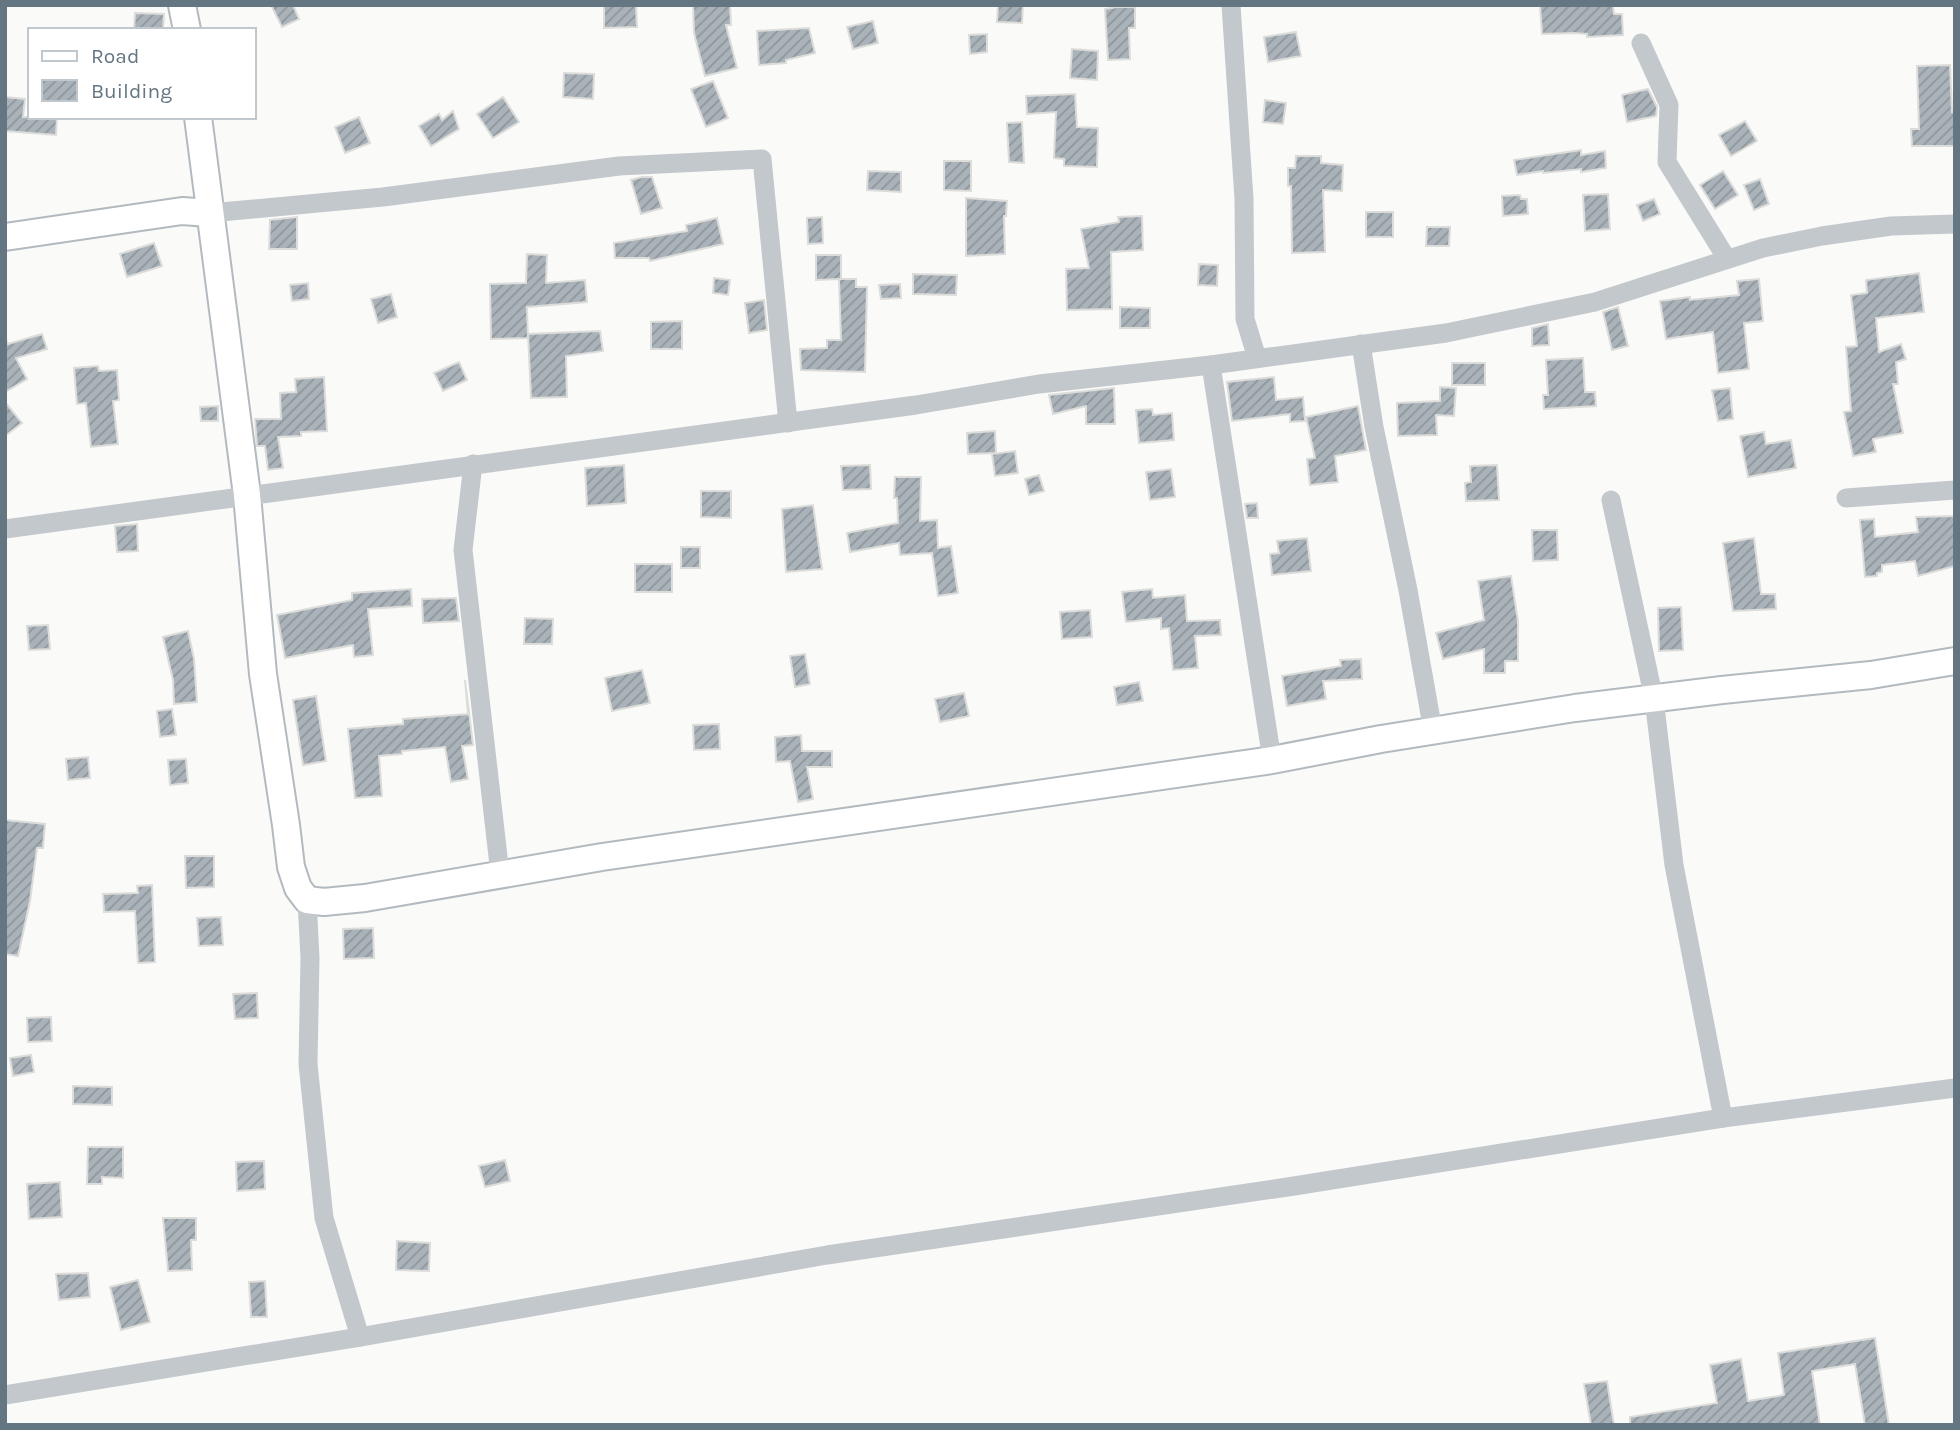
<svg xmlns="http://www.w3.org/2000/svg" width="1960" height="1430" viewBox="0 0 1960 1430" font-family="Karla,sans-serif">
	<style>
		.building { fill: url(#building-hatch); stroke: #dcdcda; stroke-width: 2 }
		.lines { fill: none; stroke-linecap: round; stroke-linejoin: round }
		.secondary-casing { stroke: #b3babf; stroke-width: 30 }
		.street { stroke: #c3c8cc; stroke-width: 19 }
		.secondary { stroke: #fff; stroke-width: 26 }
	</style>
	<defs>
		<pattern id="building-hatch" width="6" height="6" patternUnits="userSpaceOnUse" patternTransform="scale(1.75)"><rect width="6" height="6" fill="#aab3b9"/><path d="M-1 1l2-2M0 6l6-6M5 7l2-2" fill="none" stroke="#8e969c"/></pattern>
	</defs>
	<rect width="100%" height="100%" fill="#fafaf8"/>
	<g class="building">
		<path d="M271 5H293L299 19 282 27Z"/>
		<path d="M604 5H636L637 27 604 28Z"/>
		<path d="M693 5H730L731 25H726L737 68 705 76 694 33Z"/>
		<path d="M998 5H1023L1022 23 997 22Z"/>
		<path d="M1613 5 1614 14H1622L1623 35 1587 37V34L1574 33 1542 34 1540 6Z"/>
		<path d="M1117 7H1135V28H1129L1130 59 1108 60 1105 9Z"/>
		<path d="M135 13 164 14 163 30H134Z"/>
		<path d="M873 21 878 43 853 49 847 27Z"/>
		<path d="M809 28 815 53 786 60V63L759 65 757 31Z"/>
		<path d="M1296 32 1301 56 1268 62 1264 37Z"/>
		<path d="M987 34V52L970 54 969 35Z"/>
		<path d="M1072 49 1098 51 1097 80 1070 78Z"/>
		<path d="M1950 65 1952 112H1955V146H1912L1911 129H1919L1917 66Z"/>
		<path d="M564 73 594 74 593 99 563 97Z"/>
		<path d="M713 81 728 118 706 127 691 89Z"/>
		<path d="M1648 89 1657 107 1656 116 1627 122 1622 95Z"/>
		<path d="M1075 94 1077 127 1098 128 1097 167 1064 166V159L1054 158 1056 112 1027 114 1026 96Z"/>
		<path d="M5 97 25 99 23 117H57L56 135 5 131Z"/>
		<path d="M503 97 519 122 493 138 477 114Z"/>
		<path d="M1265 100 1286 103 1283 124 1263 122Z"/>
		<path d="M453 111 459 129 431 146 419 126 439 114 442 120Z"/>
		<path d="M359 117 370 143 345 153 335 127Z"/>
		<path d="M1745 121 1757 141 1731 156 1719 135Z"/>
		<path d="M1022 122 1024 163 1009 162 1007 123Z"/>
		<path d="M1581 150V155L1605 151 1606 168 1581 172V169L1543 173V171L1517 175 1514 160Z"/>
		<path d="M1296 156H1321V163L1343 165 1342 191 1323 190 1325 252 1292 253 1291 186H1288V168H1295Z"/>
		<path d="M944 161H971V191L944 190Z"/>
		<path d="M868 171 901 172V192L867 190Z"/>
		<path d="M1723 171 1738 195 1715 209 1700 185Z"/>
		<path d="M642 177H652L662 208 641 214 631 180Z"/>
		<path d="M1760 179 1769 204 1754 210 1744 185Z"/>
		<path d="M1608 194 1610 229 1585 231 1583 195Z"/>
		<path d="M1520 195 1521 199H1527L1528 214 1503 216 1502 196Z"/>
		<path d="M966 198 1007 201 1006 216H1004L1005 254 966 256Z"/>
		<path d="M1654 199 1660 214 1643 221 1637 205Z"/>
		<rect x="1366" y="212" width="27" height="25"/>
		<path d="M1142 216 1143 250 1111 252 1112 309 1067 310 1066 269 1089 268 1081 229 1119 222 1118 217Z"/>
		<path d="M297 217V249H269L270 220Z"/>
		<path d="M822 217 823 243 808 244 807 218Z"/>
		<path d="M717 218 723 244 650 261 649 258H615L614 243 687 231 686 225Z"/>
		<path d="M1427 227H1450L1449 246H1426Z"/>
		<path d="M154 243 162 266 127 277 120 254Z"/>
		<path d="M527 254 547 255 546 283 585 280 587 302 527 307 528 338 491 339 490 284 526 283Z"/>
		<path d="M816 255H841V279H856V287H867L865 372 801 370 800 349 827 348V340H841L839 279 816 280Z"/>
		<path d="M1199 264 1218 265 1217 286 1198 285Z"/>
		<path d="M1919 273 1924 312 1876 318 1879 352 1901 344 1906 359 1896 362 1898 384H1893L1903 433 1873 439 1876 452 1853 456 1844 412 1851 411 1846 347 1857 346 1851 295 1867 293 1866 280Z"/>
		<path d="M913 274 957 275 956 295 913 294Z"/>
		<path d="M714 278 730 280 728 295 713 293Z"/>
		<path d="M1759 279 1763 321 1744 323 1749 369 1718 373 1713 332 1666 339 1660 301 1690 297V300L1739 295 1737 281Z"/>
		<path d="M308 283 309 299 292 301 290 285Z"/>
		<path d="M900 284 901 298 881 299 879 285Z"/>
		<path d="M391 294 397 317 378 323 371 299Z"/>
		<path d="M764 300 767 330 749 333 745 303Z"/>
		<path d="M1120 307 1150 308V328H1120Z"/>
		<path d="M1618 307 1628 346 1612 350 1603 312Z"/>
		<path d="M682 321V349H651V322Z"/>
		<path d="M1548 324 1549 345 1532 346V328Z"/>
		<path d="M600 331 603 351 566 356 567 397 531 398 528 334Z"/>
		<path d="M42 334 47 349 16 358 27 379 5 392V338L8 344Z"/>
		<path d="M1583 358 1585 392H1595L1596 406 1544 409 1543 395H1548L1546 360Z"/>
		<path d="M459 362 467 380 443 391 434 373Z"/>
		<rect x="1452" y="363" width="33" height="22"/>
		<path d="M98 366 99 371 117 370 119 400 113 401 118 444 91 447 86 403 77 404 74 368Z"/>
		<path d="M324 377 327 431 301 432V436L278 437 283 468 268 470 265 446H257L255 419H281L280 393 296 392 295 379Z"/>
		<path d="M1274 377 1276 400 1303 397 1305 421 1290 422V414L1232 421 1227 382Z"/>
		<path d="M1440 387 1456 388 1454 416 1436 415 1437 435 1398 436 1397 403 1440 401Z"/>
		<path d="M1114 388 1115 424H1086V406L1053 414 1049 395Z"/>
		<path d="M1730 388 1733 419 1718 421 1712 390Z"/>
		<path d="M5 402 22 423 5 436Z"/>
		<path d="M218 406V421H201L200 407Z"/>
		<path d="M1358 406 1366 450 1335 456 1338 482 1310 485 1307 459 1315 458 1306 417Z"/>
		<path d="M1152 409 1153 415 1172 413 1174 440 1139 443 1136 410Z"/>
		<path d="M995 431 996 453 968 454 967 433Z"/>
		<path d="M1764 432 1766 444 1791 440 1796 468 1748 477 1740 436Z"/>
		<path d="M1015 451 1018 473 995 476 992 454Z"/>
		<path d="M624 465 626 503 587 506 585 468Z"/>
		<path d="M870 465 871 489 843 490 841 466Z"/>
		<path d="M1497 465 1499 500 1466 501 1465 483 1471 482 1470 466Z"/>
		<path d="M1171 469 1175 497 1150 500 1146 472Z"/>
		<path d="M1039 475 1044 491 1029 495 1025 479Z"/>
		<path d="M895 477H921L920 521 937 520 938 548 951 546 958 593 938 596 932 553 900 555 899 543 850 552 847 533 898 523 897 498H894Z"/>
		<path d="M701 491H731V518L701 517Z"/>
		<path d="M1257 503 1258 518H1247L1245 504Z"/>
		<path d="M813 505 822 569 786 572 782 509Z"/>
		<path d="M1955 516V566L1918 576 1915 561 1882 565V572L1877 573V576L1865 577 1860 520 1874 519 1875 537 1918 532 1916 517Z"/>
		<path d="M137 524 138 551 117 552 115 526Z"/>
		<path d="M1532 530H1557L1558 560 1533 561Z"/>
		<path d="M1307 538 1311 571 1272 575 1270 554 1279 553 1277 541Z"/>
		<path d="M1754 538 1761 594H1775L1776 609 1733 611 1723 543Z"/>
		<rect x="681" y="547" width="19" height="21"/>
		<rect x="635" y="564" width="37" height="28"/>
		<path d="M1511 576 1518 621V661H1505V673H1484V649L1443 659 1436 633 1484 620 1478 581Z"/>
		<path d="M411 589 412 606 368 609 373 655 354 657 353 645 285 658 277 615 352 600V593Z"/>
		<path d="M1152 589 1153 598 1185 595 1187 621 1220 620 1221 635 1195 636 1198 668 1173 670 1169 628 1161 629V618L1126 622 1122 592Z"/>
		<path d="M456 598 459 621 423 623 422 599Z"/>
		<path d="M1681 607 1683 650 1659 651 1658 608Z"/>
		<path d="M1090 610 1092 637 1062 639 1060 612Z"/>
		<path d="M525 618 553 619 552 644H524Z"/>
		<path d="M48 625 50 649 29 650 27 626Z"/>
		<path d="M188 631 194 659 197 702 174 704 173 680 163 637Z"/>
		<path d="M805 654 810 684 795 687 790 656Z"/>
		<path d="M1361 659 1362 679 1323 681 1326 699 1287 706 1282 676 1341 666 1340 660Z"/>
		<path d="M642 670 650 703 612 711 605 678Z"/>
		<path d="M465 680 473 745 462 746 468 779 451 782 445 747 402 751V754L379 756 382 796 355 798 348 729 403 724V719L468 714Z"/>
		<path d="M1139 682 1143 701 1117 705 1114 687Z"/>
		<path d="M964 693 969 716 940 722 935 699Z"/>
		<path d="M316 696 326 761 303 765 293 700Z"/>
		<path d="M172 709 176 735 160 737 157 711Z"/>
		<path d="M719 724 720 749 694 750 693 725Z"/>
		<path d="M801 735 802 751H832V767H807L813 799 798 802 790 761 776 762 775 737Z"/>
		<path d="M88 757 90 778 68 780 66 759Z"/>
		<path d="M186 759 188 783 170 785 168 760Z"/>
		<path d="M5 820 45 824 43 848H37L30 901 18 956 5 954Z"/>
		<path d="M185 856H214V887L186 888Z"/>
		<path d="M152 885 155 962 138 963 135 911 104 912 103 894 138 893 137 886Z"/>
		<path d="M221 917 223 945 199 946 197 918Z"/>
		<path d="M373 928 374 958 344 959 343 929Z"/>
		<path d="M257 993 258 1018 235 1019 233 994Z"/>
		<path d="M51 1017 52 1041 28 1042 27 1018Z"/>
		<path d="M31 1055 34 1072 13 1076 10 1058Z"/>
		<path d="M73 1086 112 1087V1105L73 1104Z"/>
		<path d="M88 1147H123V1178L102 1177V1184H87Z"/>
		<path d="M505 1160 510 1181 485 1187 479 1166Z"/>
		<path d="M264 1161 265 1189 237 1191 236 1162Z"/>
		<path d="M60 1182 62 1217 29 1219 27 1184Z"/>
		<path d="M163 1218H196V1240H191L192 1270 168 1271Z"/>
		<path d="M397 1241 430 1243 429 1271 396 1270Z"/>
		<path d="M88 1273 90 1297 59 1300 56 1274Z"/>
		<path d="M138 1280 150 1322 121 1330 110 1287Z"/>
		<path d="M265 1281 267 1317H251L249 1282Z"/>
		<path d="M1875 1338 1889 1425H1865L1855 1364 1812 1371 1820 1425H1630V1417L1717 1403 1710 1365 1741 1359 1748 1401 1784 1395 1778 1353Z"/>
		<path d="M1607 1381 1614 1425H1591L1584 1384Z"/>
	</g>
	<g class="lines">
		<defs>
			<g id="secondary">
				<path d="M182 5 187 30"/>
				<path d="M198 117 247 495 263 674 286 825 291 867 298 888 307 900 324 902 365 898 602 857 1272 760 1381 739 1575 708 1722 690 1871 675 1955 661"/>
				<path d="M5 237 182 211 210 213"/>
			</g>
		</defs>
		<use href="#secondary" class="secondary-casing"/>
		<g class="street">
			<path d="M1231 5 1244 199 1245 319 1257 358"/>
			<path d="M1641 43 1669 105 1667 162 1727 259"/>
			<path d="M210 213 383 197 619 166 762 159 788 423"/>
			<path d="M1361 344 1374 427 1408 590 1433 731"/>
			<path d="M1211 365 1272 760"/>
			<path d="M473 464 463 550 500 874"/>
			<path d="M1846 498 1955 490"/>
			<path d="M1611 500 1654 699 1674 865 1723 1118"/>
			<path d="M5 529 916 405 1039 384 1211 365 1446 333 1595 302 1763 248 1822 236 1891 226 1955 224"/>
			<path d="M307 900 310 958 308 1064 324 1218 360 1337"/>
			<path d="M5 1395 360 1337 827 1255 1294 1186 1723 1118 1955 1088"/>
		</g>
		<use href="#secondary" class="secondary"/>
	</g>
	<rect width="1960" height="1430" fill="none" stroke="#657683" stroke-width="14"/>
	<rect x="28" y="28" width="228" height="91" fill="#ffffff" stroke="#c1c8cd" stroke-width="2"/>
	<rect x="42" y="51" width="35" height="10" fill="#ffffff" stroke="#c1c8cd" stroke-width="2"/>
	<text x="91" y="63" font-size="21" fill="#657683">Road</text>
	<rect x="42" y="80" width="35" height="21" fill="url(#building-hatch)" stroke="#c1c8cd" stroke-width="2"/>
	<text x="91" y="98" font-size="21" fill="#657683">Building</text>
</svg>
